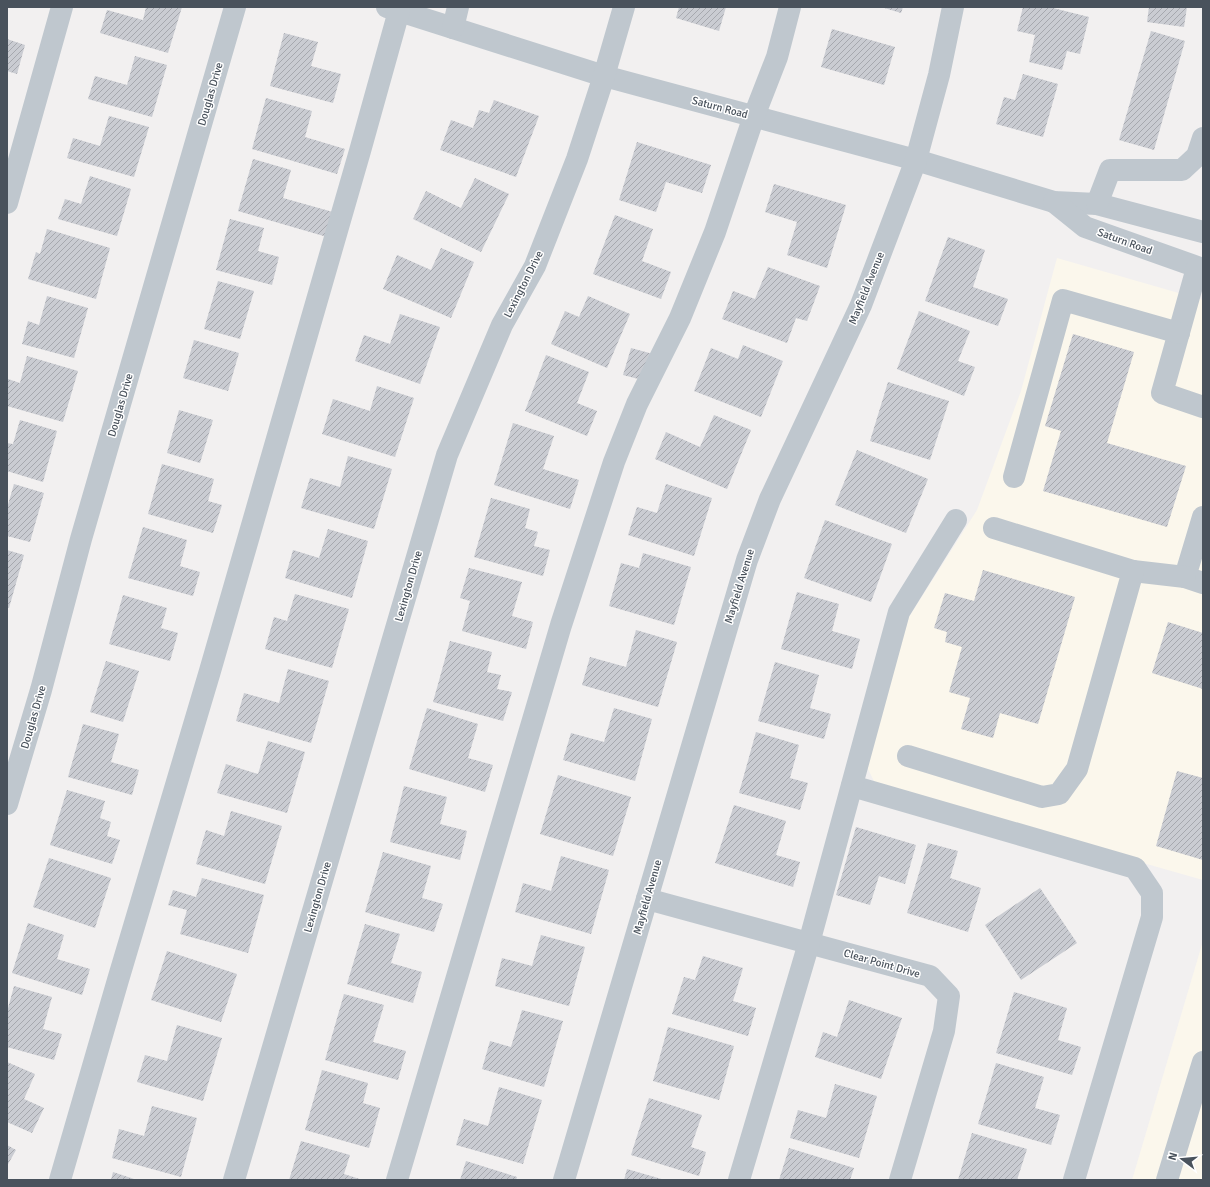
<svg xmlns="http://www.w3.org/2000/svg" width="1210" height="1187" viewBox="0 0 1210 1187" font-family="Signika,sans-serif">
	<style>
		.commercial { fill: #fbf7ec }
		.building { fill: url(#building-hatch) }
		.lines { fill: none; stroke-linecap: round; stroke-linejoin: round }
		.minor { stroke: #bfc7ce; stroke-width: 22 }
		.labels { text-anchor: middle; stroke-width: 3; stroke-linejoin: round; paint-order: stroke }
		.street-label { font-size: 11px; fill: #49525c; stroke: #fff }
	</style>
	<defs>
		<pattern id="building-hatch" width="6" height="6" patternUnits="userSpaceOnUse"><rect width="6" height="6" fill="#caccd2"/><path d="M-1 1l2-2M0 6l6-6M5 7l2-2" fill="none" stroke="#a6a8ae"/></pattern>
	</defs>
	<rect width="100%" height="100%" fill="#f2f0f0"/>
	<g class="commercial">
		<path d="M1057 258 1203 300V880L877 787 865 763 909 617 977 510 1021 391Z"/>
		<path d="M1203 941V1180H1132Z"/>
	</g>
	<g class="building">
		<path d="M146 7H182L168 53 100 33 107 10 143 20Z"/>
		<path d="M679 7H726L719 31 676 18Z"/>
		<path d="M881 7H903L901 13Z"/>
		<path d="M1023 7H1049L1089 17 1080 54 1067 51 1062 70 1029 62 1035 35 1017 31Z"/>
		<path d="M1149 7H1187L1184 27 1147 22Z"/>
		<path d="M832 29 895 47 884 85 821 67Z"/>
		<path d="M1151 31 1185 41 1154 150 1119 140Z"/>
		<path d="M284 33 318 42 311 66 341 74 333 103 270 86Z"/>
		<path d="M7 39 25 45 17 74 7 71Z"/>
		<path d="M135 56 167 65 152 117 88 99 95 76 127 85Z"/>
		<path d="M1023 74 1058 84 1043 137 996 124 1004 97 1015 100Z"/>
		<path d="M266 98 312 111 305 137 345 149 337 174 252 149Z"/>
		<path d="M494 100 539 116 516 177 440 150 451 120 473 128 479 110 489 113Z"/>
		<path d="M109 116 149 127 134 177 67 158 73 138 100 146Z"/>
		<path d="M637 142 711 165 702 193 666 182 656 212 619 200Z"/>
		<path d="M253 159 291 170 283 198 333 212 327 237 238 211Z"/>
		<path d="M90 176 131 189 117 236 58 219 65 199 81 204Z"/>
		<path d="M475 178 509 194 481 252 413 219 426 191 461 208Z"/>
		<path d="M774 184 846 205 827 268 787 255 797 222 765 212Z"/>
		<path d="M615 215 653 229 642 261 671 272 661 299 593 274Z"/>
		<path d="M230 219 264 228 258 251 279 257 272 285 216 270Z"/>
		<path d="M47 229 110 248 96 299 28 279 36 252 40 254Z"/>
		<path d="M948 237 985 250 973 287 1008 299 998 326 925 301Z"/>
		<path d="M441 248 474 262 451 318 383 289 397 255 431 270Z"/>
		<path d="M768 267 820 286 807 321 796 318 787 343 722 319 733 291 755 299Z"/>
		<path d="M218 281 254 291 240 339 204 329Z"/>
		<path d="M47 296 88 308 74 358 22 344 28 321 39 325Z"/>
		<path d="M588 296 630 314 607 368 551 344 565 311 579 317Z"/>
		<path d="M919 311 970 331 958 361 975 367 964 396 897 369Z"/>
		<path d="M400 314 440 327 420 384 355 361 364 335 390 344Z"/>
		<path d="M1073 334 1134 352 1107 443 1186 466 1167 527 1043 491 1061 431 1045 426Z"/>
		<path d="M194 340 239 353 228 391 183 378Z"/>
		<path d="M743 345 783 361 761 417 694 391 711 348 738 359Z"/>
		<path d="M631 348 653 354 646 381 623 375Z"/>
		<path d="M546 355 589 372 577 403 597 411 587 436 525 411Z"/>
		<path d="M27 356 78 371 63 422 7 406 8 379 20 383Z"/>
		<path d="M888 382 949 401 930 460 870 441Z"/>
		<path d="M377 386 414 398 395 457 322 434 333 399 370 411Z"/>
		<path d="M179 410 213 420 200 463 167 453Z"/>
		<path d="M714 415 751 430 727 489 655 459 666 432 700 447Z"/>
		<path d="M20 420 57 431 43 482 7 471V443L13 444Z"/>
		<path d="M513 423 554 436 543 469 579 480 570 509 494 485Z"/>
		<path d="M857 450 928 479 906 533 835 505Z"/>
		<path d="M348 456 392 469 374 529 301 508 310 478 340 487Z"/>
		<path d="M162 464 214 479 208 501 222 505 213 533 148 514Z"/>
		<path d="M14 484 44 493 30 542 7 536V508Z"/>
		<path d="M666 484 712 498 694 556 628 535 637 507 657 513Z"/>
		<path d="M491 498 530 509 525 528 538 532 534 546 550 550 543 576 474 557Z"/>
		<path d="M825 520 892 544 871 602 804 578Z"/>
		<path d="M143 527 187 540 180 566 200 572 193 596 128 578Z"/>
		<path d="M328 529 368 541 352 598 285 578 293 550 319 558Z"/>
		<path d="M7 550 24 555 9 608H7Z"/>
		<path d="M643 553 691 567 674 625 609 606 621 563 639 568Z"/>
		<path d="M469 568 522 582 512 616 533 622 526 649 462 631 470 601 460 598Z"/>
		<path d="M983 570 1075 597 1038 724 1000 713 993 738 961 729 970 698 949 692 962 647 945 642 947 632 934 628 945 593 974 601Z"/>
		<path d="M797 592 839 604 832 631 860 639 852 669 781 649Z"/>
		<path d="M295 594 349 609 332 668 265 649 274 617 287 621Z"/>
		<path d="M123 595 167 608 161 628 178 633 170 661 109 644Z"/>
		<path d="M1168 622 1203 633V689L1152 673Z"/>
		<path d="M636 630 677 642 658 707 582 685 590 657 626 667Z"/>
		<path d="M450 641 492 652 487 672 501 675 497 689 512 692 503 721 433 702Z"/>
		<path d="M106 661 139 671 123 722 90 712Z"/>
		<path d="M775 662 819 675 810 708 831 714 824 739 758 721Z"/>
		<path d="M288 669 329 681 311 743 236 721 244 693 279 703Z"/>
		<path d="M427 708 478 724 468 758 493 765 485 792 409 769Z"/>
		<path d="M614 708 652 719 635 781 563 760 571 733 604 742Z"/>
		<path d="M83 724 119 734 111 762 139 770 132 795 68 777Z"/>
		<path d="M756 732 799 745 790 778 808 783 800 810 739 793Z"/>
		<path d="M268 741 305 752 287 813 217 793 226 764 258 774Z"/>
		<path d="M1177 771 1203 778V860L1156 846Z"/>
		<path d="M558 775 631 797 613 856 540 834Z"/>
		<path d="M404 786 447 797 440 824 467 831 460 860 390 842Z"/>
		<path d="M67 790 105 801 100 818 111 822 107 836 120 840 112 864 50 845Z"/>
		<path d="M734 805 786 821 776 855 800 862 793 887 715 863Z"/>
		<path d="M231 811 282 826 265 884 196 864 206 830 224 836Z"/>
		<path d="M856 827 916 845 905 884 879 876 870 905 836 895Z"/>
		<path d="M928 843 958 851 950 878 981 888 968 932 907 913Z"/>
		<path d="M383 852 431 866 422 898 443 904 434 932 365 912Z"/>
		<path d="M561 856 609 870 591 934 515 912 523 883 551 891Z"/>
		<path d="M49 858 111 878 95 928 33 907Z"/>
		<path d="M202 878 264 895 248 953 180 934 187 910 168 905 173 890 196 897Z"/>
		<path d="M1040 888 1077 943 1021 980 985 925Z"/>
		<path d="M28 923 64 935 57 959 90 969 82 995 12 973Z"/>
		<path d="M365 924 400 934 391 963 422 972 413 1003 347 984Z"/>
		<path d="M541 935 585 947 569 1006 495 986 502 958 532 966Z"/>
		<path d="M167 951 237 974 221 1022 151 1000Z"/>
		<path d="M703 956 743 968 733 1001 756 1008 748 1036 672 1014 684 977 695 980Z"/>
		<path d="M14 986 52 997 43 1029 62 1034 54 1060 7 1047V1012Z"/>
		<path d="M1014 992 1067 1008 1058 1040 1081 1047 1072 1075 996 1053Z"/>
		<path d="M344 994 384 1005 373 1042 406 1051 398 1080 325 1060Z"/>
		<path d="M849 1000 902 1018 881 1079 815 1057 823 1032 837 1037Z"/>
		<path d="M522 1010 563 1021 544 1087 482 1069 490 1041 511 1047Z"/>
		<path d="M177 1025 222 1038 203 1101 137 1082 145 1055 167 1061Z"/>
		<path d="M668 1027 734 1046 719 1100 653 1081Z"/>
		<path d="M7 1062 35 1074 24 1099 44 1108 32 1133 7 1122Z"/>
		<path d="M996 1063 1044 1077 1035 1108 1060 1115 1051 1145 978 1124Z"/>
		<path d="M322 1070 368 1083 363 1103 380 1108 369 1148 305 1130Z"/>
		<path d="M835 1084 877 1096 859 1158 790 1138 798 1110 826 1118Z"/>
		<path d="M499 1087 542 1100 523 1164 456 1145 464 1119 488 1126Z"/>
		<path d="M649 1098 702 1115 691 1147 706 1152 699 1176 631 1155Z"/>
		<path d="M152 1106 197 1118 181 1177 112 1158 119 1129 144 1136Z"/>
		<path d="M972 1133 1027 1149 1017 1180H958Z"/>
		<path d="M301 1141 350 1155 344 1174 363 1180H289Z"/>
		<path d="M7 1145 16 1150 7 1166Z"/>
		<path d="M789 1148 854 1168 850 1180H779Z"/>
		<path d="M466 1161 517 1177 516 1180H460Z"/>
		<path d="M627 1169 665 1180H624Z"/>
		<path d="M113 1172 137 1180H111Z"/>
	</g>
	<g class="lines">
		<g class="minor">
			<path d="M387 7 604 76 916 160 1054 202 1097 204 1203 232"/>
			<path d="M453 28 458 7"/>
			<path d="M1054 202 1085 227 1203 269"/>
			<path d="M7 203 62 7"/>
			<path d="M1097 204 1110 170H1182L1197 156 1203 138"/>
			<path d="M1197 268 1162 393 1203 407"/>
			<path d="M1014 477 1063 300 1179 333"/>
			<path d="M1203 517 1185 577 1203 583"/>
			<path d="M1133 571 1185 577"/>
			<path d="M908 756 1042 797 1059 794 1077 769 1133 571 994 528"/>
			<path d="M852 786 1135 868 1152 893V917L1074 1180"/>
			<path d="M7 804 41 690 81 539 235 7"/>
			<path d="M647 899 930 976 949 996 944 1031 900 1180"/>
			<path d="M60 1180 118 980 210 671 360 151 399 11"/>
			<path d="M234 1180 447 455 502 325 535 266 577 159 604 76 624 7"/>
			<path d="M397 1180 561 625 614 462 637 404 680 318 715 232 754 116 777 57 790 7"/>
			<path d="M564 1180 747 560 770 499 861 305 916 160 939 75 953 7"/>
			<path d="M739 1180 809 943 899 612 956 520"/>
			<path d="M1167 1180 1203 1062"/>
		</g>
	</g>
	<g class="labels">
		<g class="street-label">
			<text transform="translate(210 94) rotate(-74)" y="4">Douglas Drive</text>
			<text transform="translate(720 107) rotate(15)" y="4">Saturn Road</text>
			<text transform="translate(1125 241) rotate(20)" y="4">Saturn Road</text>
			<text transform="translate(523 284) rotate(-63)" y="4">Lexington Drive</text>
			<text transform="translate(866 288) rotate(-68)" y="4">Mayfield Avenue</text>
			<text transform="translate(120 405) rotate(-74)" y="4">Douglas Drive</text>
			<text transform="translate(408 586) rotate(-74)" y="4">Lexington Drive</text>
			<text transform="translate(739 586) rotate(-73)" y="4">Mayfield Avenue</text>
			<text transform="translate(33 717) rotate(-74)" y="4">Douglas Drive</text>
			<text transform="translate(317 897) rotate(-74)" y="4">Lexington Drive</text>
			<text transform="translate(647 897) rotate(-74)" y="4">Mayfield Avenue</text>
			<text transform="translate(882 963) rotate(16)" y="4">Clear Point Drive</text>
		</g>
	</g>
	<rect width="1210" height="1187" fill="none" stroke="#49525c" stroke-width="16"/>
	<g transform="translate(1182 1159) rotate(286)" stroke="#ffffff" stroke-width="3" paint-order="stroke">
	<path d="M0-3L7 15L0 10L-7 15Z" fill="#49525c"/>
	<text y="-6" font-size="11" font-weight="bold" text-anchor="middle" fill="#49525c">N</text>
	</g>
</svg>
